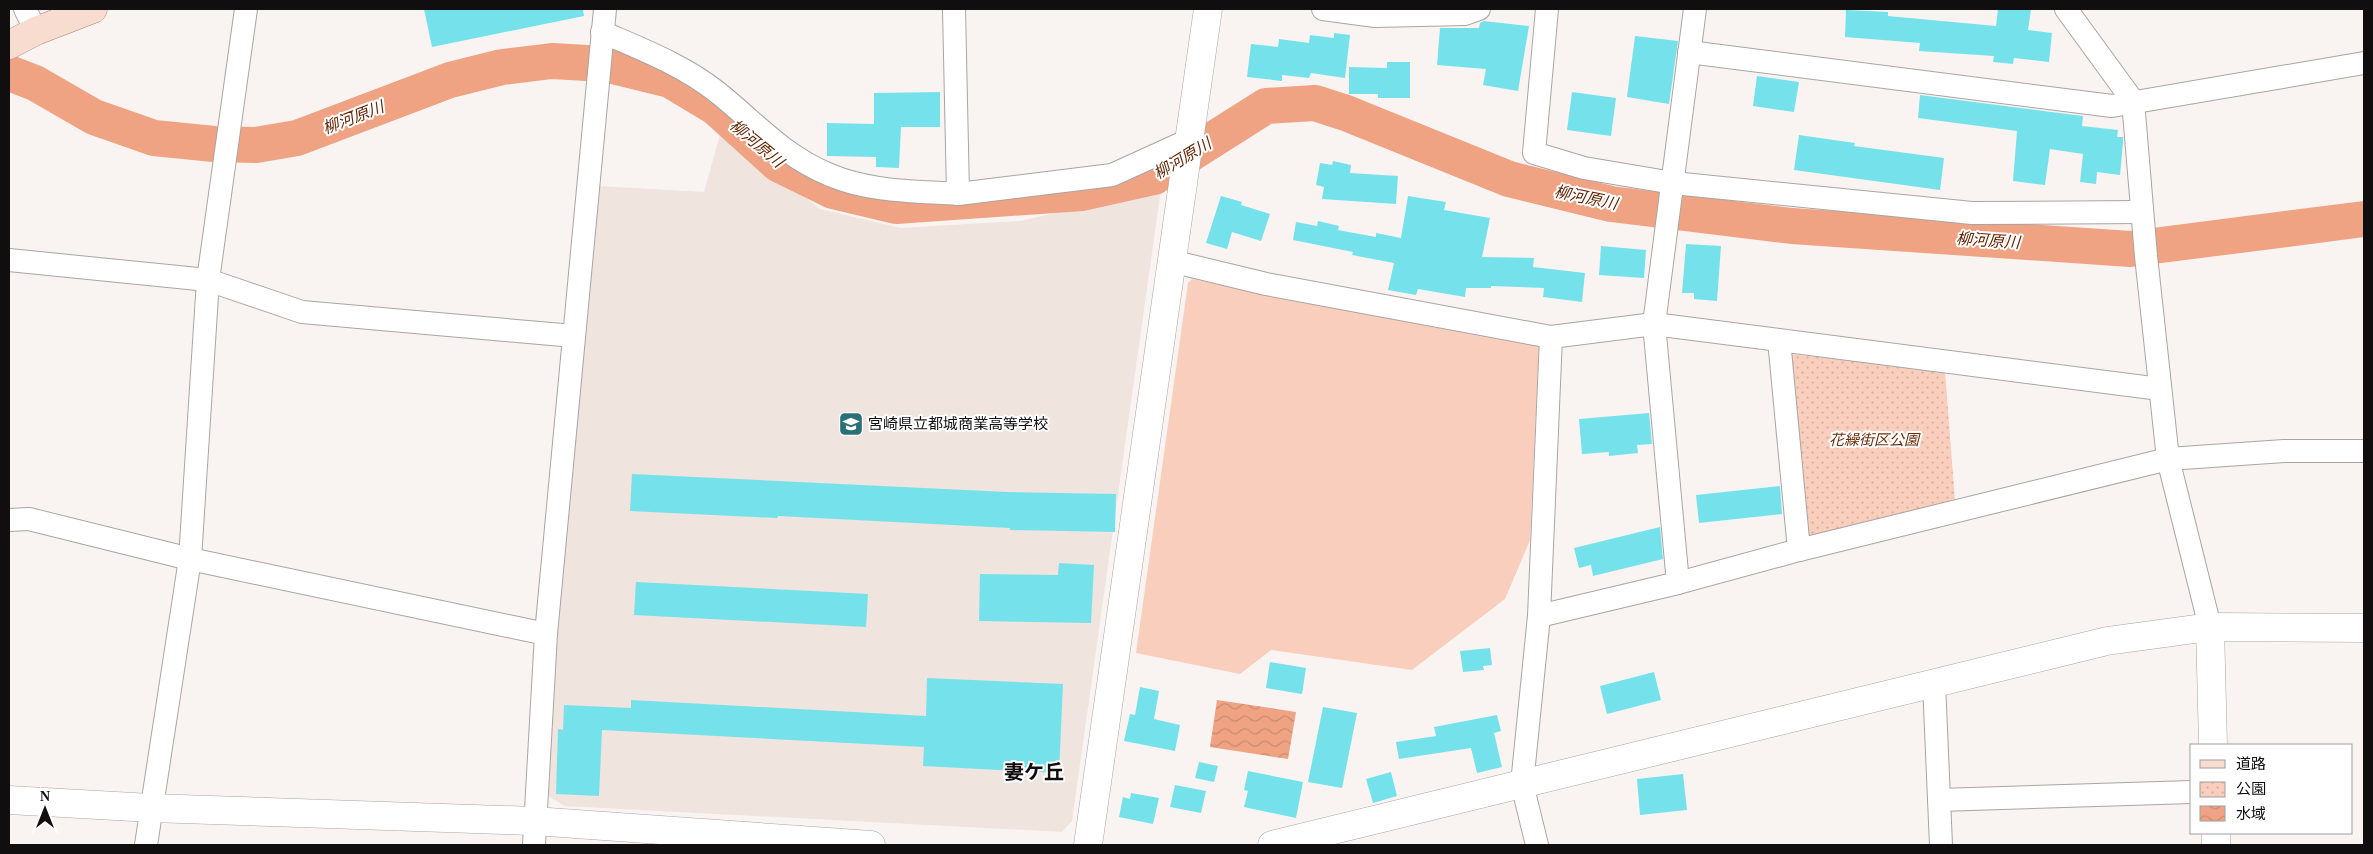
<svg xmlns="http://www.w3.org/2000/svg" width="2373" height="854" viewBox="0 0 2373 854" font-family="'Times New Roman','Noto Sans JP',serif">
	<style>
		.built { fill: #efe4de }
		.grass { fill: #f9cebc }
		.park { fill: url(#park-dots) }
		.water { fill: url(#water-waves) }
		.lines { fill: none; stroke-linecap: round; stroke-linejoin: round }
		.river { stroke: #efa383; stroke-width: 36 }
		.building { fill: #75e2eb }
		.minor-casing { stroke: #a9a5a3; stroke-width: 24 }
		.tertiary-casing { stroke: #a9a5a3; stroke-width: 29 }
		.primary-casing { stroke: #a58477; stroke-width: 29 }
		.minor { stroke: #fff; stroke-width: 22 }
		.tertiary { stroke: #fff; stroke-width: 28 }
		.primary { stroke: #f9dcd0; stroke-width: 28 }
		.labels { text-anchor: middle; stroke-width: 4; stroke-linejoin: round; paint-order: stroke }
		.poi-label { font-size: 15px; fill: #100e0e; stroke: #fff; text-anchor: start }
		.park-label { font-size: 15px; font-style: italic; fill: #6d2b07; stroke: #fff }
		.water-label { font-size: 16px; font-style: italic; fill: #662400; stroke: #fff }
		.district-label { font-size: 20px; font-weight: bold; fill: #100e0e; stroke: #fff }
	</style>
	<defs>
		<pattern id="park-dots" width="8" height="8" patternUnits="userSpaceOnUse" patternTransform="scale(1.25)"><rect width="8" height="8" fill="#f9cebc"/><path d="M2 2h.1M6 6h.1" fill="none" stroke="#d4b0a0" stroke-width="1.8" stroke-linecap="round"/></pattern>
		<pattern id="water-waves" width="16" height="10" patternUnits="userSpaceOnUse" patternTransform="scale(1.25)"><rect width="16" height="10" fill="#efa383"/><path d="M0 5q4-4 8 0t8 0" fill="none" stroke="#cc8b70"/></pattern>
	</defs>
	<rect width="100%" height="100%" fill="#f9f4f2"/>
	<path class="built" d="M721 131 820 209 901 228 1020 221 1161 189 1072 821 1062 832 565 806 548 796 554 620 599 186 704 192Z"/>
	<path class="grass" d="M1192 279 1539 345 1530 540 1505 599 1412 670 1271 650 1240 674 1136 653 1188 283Z"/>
	<path class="park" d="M1790 354 1945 371 1955 501 1809 538Z"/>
	<path class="water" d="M1217 700 1296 712 1288 759 1210 747Z"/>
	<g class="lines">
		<path class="river" d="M9 73 35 83 94 117 154 138 214 144 256 145 297 138 450 80 502 67 552 61 605 64 670 80 715 107 778 164 833 191 896 206 1082 193 1154 177 1266 106 1315 103 1346 113 1509 179 1611 204 1792 226 2130 249 2364 219"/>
	</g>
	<g class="building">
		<path d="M424 9H583L584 16 432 47Z"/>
		<path d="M1998 9H2031L2028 30 2052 33 2049 62 2014 58 2013 64 1993 62 1994 56 1919 51 1920 43 1845 37 1846 10 1888 12V16L1996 26Z"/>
		<path d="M1484 21 1529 26 1518 91 1483 85 1486 69 1437 65 1440 28H1479L1480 23Z"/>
		<path d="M1334 33 1350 35 1345 78 1311 73 1309 78 1282 75V81L1247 77 1251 44 1278 47 1279 39 1309 43 1310 35 1334 38Z"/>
		<path d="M1635 36 1678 41 1669 104 1627 97Z"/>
		<path d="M1387 62H1410V98H1378V94H1349V67L1387 68Z"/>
		<path d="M1757 76 1799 82 1794 112 1753 106Z"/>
		<path d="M940 92V127H901L899 168 876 167V157L827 156V123L874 124V93Z"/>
		<path d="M1572 92 1616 98 1611 136 1567 130Z"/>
		<path d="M1920 95 2083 116 2082 126 2118 130 2117 137H2123V143L2120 175 2097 172 2096 184 2080 182 2083 154 2050 149 2045 185 2013 181 2017 131 1918 118Z"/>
		<path d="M1799 135 1855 143 1854 146 1944 158 1940 190 1794 170Z"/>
		<path d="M1333 161 1351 165 1350 173 1398 176 1396 204 1322 199 1324 187 1316 185 1320 163 1332 165Z"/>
		<path d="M1221 196 1242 202 1241 205 1270 214 1261 241 1232 232 1227 249 1206 243Z"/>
		<path d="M1408 196 1446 202 1444 210 1490 218 1482 257 1534 258 1533 267 1585 273 1582 302 1543 297 1544 288 1491 286V288H1466L1465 297 1418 289 1416 295 1388 290 1394 263 1352 255 1353 252 1293 240 1296 222 1317 226 1318 221 1339 226 1338 230 1376 237V233L1401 238Z"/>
		<path d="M1686 244 1721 246 1717 301 1694 299V293H1682Z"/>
		<path d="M1601 246 1646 250 1644 278 1599 275Z"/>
		<path d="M1649 413 1652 444 1637 445 1638 453 1609 456V452L1582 454 1579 419Z"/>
		<path d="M632 474 1007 492 1116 494 1115 532 1010 530V528L778 516 777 518 630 511Z"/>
		<path d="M1780 486 1782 514 1699 523 1696 495Z"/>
		<path d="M1660 527 1663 559 1593 576 1591 565 1579 568 1574 548Z"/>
		<path d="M1059 563 1094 565 1091 623 979 621 980 574 1058 575Z"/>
		<path d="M636 582 868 594 866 627 634 615Z"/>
		<path d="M1490 648 1492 665 1483 666 1484 670 1463 672 1460 651Z"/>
		<path d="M1270 662 1306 668 1302 694 1266 688Z"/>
		<path d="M1654 672 1661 700 1607 714 1600 686Z"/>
		<path d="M927 678 1063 684 1059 773 923 766 924 747 602 730 599 796 556 794 558 729 563 730 564 705 631 708V700L926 716Z"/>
		<path d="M1140 687 1159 691 1154 719 1180 725 1175 751 1124 741 1130 714 1135 715Z"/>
		<path d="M1323 707 1357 713 1342 788 1308 782Z"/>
		<path d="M1497 715 1501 731 1494 733 1502 767 1477 773 1471 748 1399 759 1396 742 1436 736 1434 727Z"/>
		<path d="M1199 762 1218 766 1214 782 1195 778Z"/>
		<path d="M1248 771 1303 782 1296 818 1244 807 1248 791 1244 790Z"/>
		<path d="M1391 772 1397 796 1373 803 1366 779Z"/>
		<path d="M1683 774 1687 810 1640 815 1637 779Z"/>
		<path d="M1175 785 1206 791 1201 813 1170 807Z"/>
		<path d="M1131 793 1159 798 1153 824 1119 817 1123 797 1130 799Z"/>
	</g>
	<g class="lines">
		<defs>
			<g id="minor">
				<path d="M25 9 36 31"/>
				<path d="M1323 9 1375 16 1465 14 1479 9"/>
				<path d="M1547 9 1534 153 1584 168 1673 183 1972 213 2142 212"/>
				<path d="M2066 9 2133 101 2146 256 2168 459 2210 627"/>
				<path d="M602 32C641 49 683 65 717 92 756 123 783 156 830 175 870 192 916 191 958 194L954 9"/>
				<path d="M1689 52 2112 106 2364 63"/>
				<path d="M958 194 1112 175 1189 140"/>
				<path d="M9 260 208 280 302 312 574 336"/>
				<path d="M1171 261 1266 284 1551 337 1654 324 2160 389"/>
				<path d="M1779 340 1799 550"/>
				<path d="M9 520 29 519 190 559 546 634"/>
				<path d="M1678 583 1654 324 1695 9"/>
				<path d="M1539 616 1678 583 1799 550 2168 459 2284 451H2364"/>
				<path d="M1934 683 1941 845"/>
				<path d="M1939 800 2192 792"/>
				<path d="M146 845 190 559 208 280 246 9"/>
				<path d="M534 845 546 634 605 9"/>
				<path d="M1537 845 1522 784 1539 616 1551 337"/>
			</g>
			<g id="tertiary">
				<path d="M2210 627 2213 745"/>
				<path d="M9 800 151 808 534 821 871 845"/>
				<path d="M2216 833V845"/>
				<path d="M1088 845 1208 9"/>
				<path d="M1272 845 2107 641 2210 627 2364 628"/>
			</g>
			<path id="primary" d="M9 45 36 31 93 9"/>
		</defs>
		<use href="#minor" class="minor-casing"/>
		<use href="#tertiary" class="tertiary-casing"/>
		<use href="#primary" class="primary-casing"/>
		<use href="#minor" class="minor"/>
		<use href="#tertiary" class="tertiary"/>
		<use href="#primary" class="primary"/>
	</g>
	<defs>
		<symbol id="school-square" viewBox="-11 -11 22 22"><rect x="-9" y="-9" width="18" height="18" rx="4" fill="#277177" stroke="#fff"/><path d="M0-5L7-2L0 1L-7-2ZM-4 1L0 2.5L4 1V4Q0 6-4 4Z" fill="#fff"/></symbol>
	</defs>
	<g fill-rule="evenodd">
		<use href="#school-square" x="837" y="410" width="28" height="28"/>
	</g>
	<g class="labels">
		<g class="poi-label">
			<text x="868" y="429">宮崎県立都城商業高等学校</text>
		</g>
		<g class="park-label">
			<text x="1874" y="445">花繰街区公園</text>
		</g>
		<g class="water-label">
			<text transform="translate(353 117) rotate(-21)" y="6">柳河原川</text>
			<text transform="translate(757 143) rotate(40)" y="6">柳河原川</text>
			<text transform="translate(1182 158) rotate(-31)" y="6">柳河原川</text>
			<text transform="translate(1586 197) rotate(12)" y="6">柳河原川</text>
			<text transform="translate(1988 240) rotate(4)" y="6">柳河原川</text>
		</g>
		<g class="district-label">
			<text x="1034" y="779">妻ケ丘</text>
		</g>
	</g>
	<rect width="2373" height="854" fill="none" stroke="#100e0e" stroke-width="20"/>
	<rect x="2190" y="744" width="162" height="90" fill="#ffffff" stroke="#9f9f9f"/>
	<rect x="2200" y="760" width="25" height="8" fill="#f9dcd0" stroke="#9f9f9f"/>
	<text x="2236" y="769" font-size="15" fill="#100e0e">道路</text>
	<rect x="2200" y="782" width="25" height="15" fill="url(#park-dots)" stroke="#9f9f9f"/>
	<text x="2236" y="794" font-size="15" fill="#100e0e">公園</text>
	<rect x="2200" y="806" width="25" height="15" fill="url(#water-waves)" stroke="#9f9f9f"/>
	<text x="2236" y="819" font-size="15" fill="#100e0e">水域</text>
	<g transform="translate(45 809)" stroke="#ffffff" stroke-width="4" paint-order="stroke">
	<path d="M0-4L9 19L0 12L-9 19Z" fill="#100e0e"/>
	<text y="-8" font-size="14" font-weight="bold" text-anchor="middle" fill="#100e0e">N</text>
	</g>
</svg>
